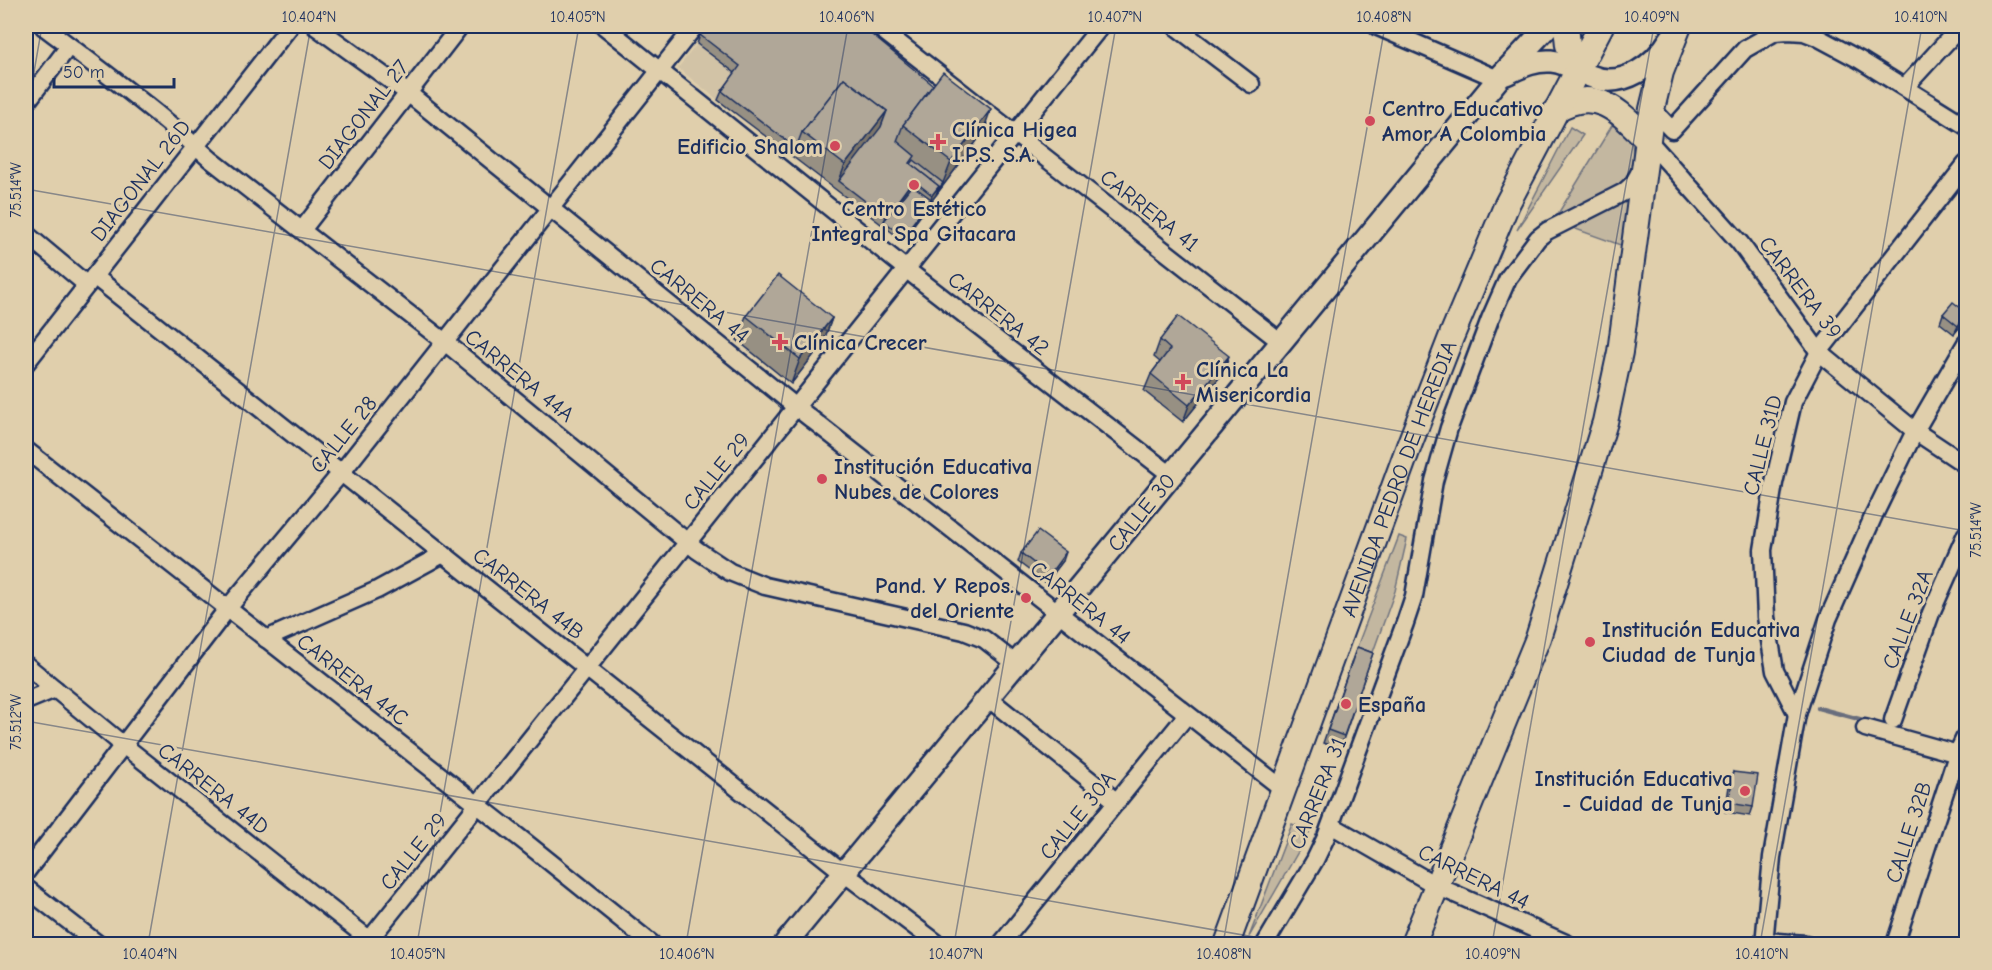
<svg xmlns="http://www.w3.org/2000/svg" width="1992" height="970" viewBox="0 0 1992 970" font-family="'Comic Neue',sans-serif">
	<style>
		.built { fill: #d2c3a6 }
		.green { fill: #c3b7a0; stroke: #6f737f; stroke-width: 1.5 }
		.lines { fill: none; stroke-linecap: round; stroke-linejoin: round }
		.stream { stroke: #696e7d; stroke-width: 4.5 }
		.minor-casing { stroke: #1b2f5e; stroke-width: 21 }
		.major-casing { stroke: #1b2f5e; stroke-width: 26 }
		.highway-casing { stroke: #1b2f5e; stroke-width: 28 }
		.minor { stroke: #e0cfac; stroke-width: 16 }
		.major { stroke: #e0cfac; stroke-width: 21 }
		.highway { stroke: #e0cfac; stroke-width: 24 }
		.wall { fill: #979083; stroke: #1b2f5e; stroke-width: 1.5 }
		.shaded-wall { fill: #7b756a; stroke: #1b2f5e; stroke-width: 1.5 }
		.building { fill: #b0a798; stroke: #1b2f5e; stroke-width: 1.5 }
		.ticks { fill: none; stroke: #1b2f5e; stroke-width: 1.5; stroke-opacity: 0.45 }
		.poi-dot { fill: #d1495b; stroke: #e0cfac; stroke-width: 2 }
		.labels { text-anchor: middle; stroke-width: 6; stroke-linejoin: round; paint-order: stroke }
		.poi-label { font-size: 22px; font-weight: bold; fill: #1b2f5e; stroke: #e0cfac; text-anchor: start }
		.street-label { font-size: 22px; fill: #1b2f5e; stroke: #e0cfac }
		.neatline { fill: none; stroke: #1b2f5e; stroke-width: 2 }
		.ticks-label { font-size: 15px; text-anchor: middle; fill: #1b2f5e }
	</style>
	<rect width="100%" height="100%" fill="#e0cfac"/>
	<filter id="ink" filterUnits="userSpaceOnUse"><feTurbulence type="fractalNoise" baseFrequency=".0167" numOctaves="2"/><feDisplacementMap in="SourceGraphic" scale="12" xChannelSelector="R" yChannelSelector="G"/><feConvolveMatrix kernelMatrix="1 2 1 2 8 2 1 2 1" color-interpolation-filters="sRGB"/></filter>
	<g filter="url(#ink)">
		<path class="built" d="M697 44 737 75 718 100 678 68Z"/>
		<g class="green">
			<path d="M1613 124C1627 131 1631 134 1633 151 1634 161 1630 179 1623 187 1615 196 1570 211 1556 217Z"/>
			<path d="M1570 127 1583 135 1517 230Z"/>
			<path d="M1630 197 1626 247 1570 227Z"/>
			<path d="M1399 536 1407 539 1395 591 1368 666 1352 660Z"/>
			<path d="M1292 824 1310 831 1249 937Z"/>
		</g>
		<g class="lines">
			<path class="stream" d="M1818 708 1904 731"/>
			<defs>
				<g id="minor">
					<path d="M43 26C100 69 157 111 210 159L445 342 697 550 730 572 765 586 964 631 984 639 1016 664"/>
					<path d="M315 26 408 93 796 407 1283 789"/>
					<path d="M604 26 916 277 1171 475"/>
					<path d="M877 26 1281 342"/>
					<path d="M1175 26 1251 84"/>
					<path d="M1376 26 1498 79"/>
					<path d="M1905 87 1961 26"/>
					<path d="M26 103 69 46"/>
					<path d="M1652 109 1672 130 1745 49 1775 32 1788 31 1804 32 1817 37 1860 60 1966 126"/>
					<path d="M1647 139 1740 243 1819 352 1915 431 1966 465"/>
					<path d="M302 230 460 26"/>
					<path d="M26 234 87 285"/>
					<path d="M94 276 844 873 938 944"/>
					<path d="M26 363 290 26"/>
					<path d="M26 450 530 846 652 944"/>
					<path d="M266 639 377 590 443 554"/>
					<path d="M26 665 122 744 375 944"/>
					<path d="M988 698 1117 802"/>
					<path d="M26 701 55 689"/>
					<path d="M1797 714 1775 671 1766 617 1763 550 1774 483 1793 402 1819 352 1966 164"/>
					<path d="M1893 720 1931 613 1966 534"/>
					<path d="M1865 728 1958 754"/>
					<path d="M1331 825 1437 886 1568 944"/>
					<path d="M26 872 228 608 341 473 695 26"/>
					<path d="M26 888 98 944"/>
					<path d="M1765 941 1806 944"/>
					<path d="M366 944 1101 26"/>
					<path d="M1001 944 1187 715"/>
					<path d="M1265 944 1315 860 1326 837 1405 623 1414 596 1434 481 1449 428 1490 319 1508 278 1538 238 1547 231 1624 192 1633 184 1641 170"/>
					<path d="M1764 944 1772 857 1797 714 1828 619 1874 515 1915 431 1966 343"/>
					<path d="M1895 944 1958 752 1966 735"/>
				</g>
				<g id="major">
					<path d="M1506 74C1521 67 1533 60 1551 61 1565 62 1577 70 1590 76 1623 90 1655 65 1671 38"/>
					<path d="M785 944 1498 79 1548 26"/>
				</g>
				<g id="highway">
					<path d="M1566 26 1568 45 1579 70"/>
					<path d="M1556 110C1596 85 1620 112 1647 139"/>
					<path id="s1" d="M1227 944 1410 443 1452 335 1507 204 1601 26"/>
					<path d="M1413 944 1538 638 1605 422 1620 352 1652 109 1661 72 1679 26"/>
				</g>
			</defs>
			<use href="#minor" class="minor-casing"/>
			<use href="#major" class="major-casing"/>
			<use href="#highway" class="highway-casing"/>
			<use href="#minor" class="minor"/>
			<use href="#major" class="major"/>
			<use href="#highway" class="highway"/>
		</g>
		<g class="wall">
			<path d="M700 35 982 134 902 240 718 100 722 91 735 73 697 44Z"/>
			<path d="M1966 312 1964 322 1954 334 1940 323 1943 314Z"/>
			<path d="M746 316 832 318 823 343 791 384 737 340Z"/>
			<path d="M1160 340 1223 373 1183 422 1144 391 1151 374 1160 362 1154 357Z"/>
			<path d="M1021 553 1063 561 1046 583 1018 562Z"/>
			<path d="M1357 647 1373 653 1340 749 1323 743Z"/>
			<path d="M1966 766V791L1957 787 1960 778Z"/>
			<path d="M1733 772 1753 807 1750 816 1725 812 1730 780Z"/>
		</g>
		<g class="shaded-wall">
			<path d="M991 109 982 134 936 195 938 190 943 183 951 162Z"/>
			<path d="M887 111 878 136 839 181 845 165Z"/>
			<path d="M913 180 910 189 884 221 886 217Z"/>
			<path d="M939 186 936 195 902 240 903 236 931 199 932 195Z"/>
			<path d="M1966 314 1964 322 1954 334 1958 326Z"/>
			<path d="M832 318 823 343 791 384 800 359Z"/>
			<path d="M1229 356 1223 373 1183 422 1189 405Z"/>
			<path d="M1066 552 1063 561 1046 583 1049 575Z"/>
		</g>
		<g class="building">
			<path d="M708 26H861L933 85 903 125 897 141 915 156 910 163 939 186 932 195 913 180 886 217 839 181 881 127 887 111 844 78 802 132 796 148 722 91 740 66 700 35Z"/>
			<path d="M943 72 991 109 951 162 903 125Z"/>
			<path d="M844 78 887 111 845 165 802 132Z"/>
			<path d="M914 160 943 183 938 190 939 186 911 164Z"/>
			<path d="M912 185 931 199 903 236 884 221Z"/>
			<path d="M778 275 832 318 800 359 746 316Z"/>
			<path d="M1953 302 1966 312V314L1958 326 1943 314Z"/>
			<path d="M1178 316 1229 356 1189 405 1151 374 1170 349 1160 340Z"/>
			<path d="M1038 531 1066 552 1049 575 1021 553Z"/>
			<path d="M1357 647 1373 653 1344 736 1328 730Z"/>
			<path d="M1966 766V780L1960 778Z"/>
			<path d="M1733 772 1758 775 1753 807 1729 803Z"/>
		</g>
	</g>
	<path class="ticks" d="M26 118 42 26M26 189 1966 531M26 721 1294 944M148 944 311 26M417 944 579 26M686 944 848 26M954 944 1116 26M1223 944 1385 26M1492 944 1654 26M1760 944 1922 26"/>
	<g class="poi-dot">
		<circle cx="1370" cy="121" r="6"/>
		<path d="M935 133h6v6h6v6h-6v6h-6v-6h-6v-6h6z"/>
		<circle cx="835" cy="146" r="6"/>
		<circle cx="914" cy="185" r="6"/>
		<path d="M777 333h6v6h6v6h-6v6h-6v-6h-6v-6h6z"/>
		<path d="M1180 373h6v6h6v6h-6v6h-6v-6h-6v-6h6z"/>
		<circle cx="822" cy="479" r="6"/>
		<circle cx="1026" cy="598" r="6"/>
		<circle cx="1590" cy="642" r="6"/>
		<circle cx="1346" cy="704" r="6"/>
		<circle cx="1745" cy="791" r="6"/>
	</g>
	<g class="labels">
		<g class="poi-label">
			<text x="1382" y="116">Centro Educativo<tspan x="1382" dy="25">Amor A Colombia</tspan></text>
			<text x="952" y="137">Clínica Higea<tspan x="952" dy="25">I.P.S. S.A.</tspan></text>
			<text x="823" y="154" text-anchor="end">Edificio Shalom</text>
			<text x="914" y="216" text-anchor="middle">Centro Estético<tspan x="914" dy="25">Integral Spa Gitacara</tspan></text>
			<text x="794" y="350">Clínica Crecer</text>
			<text x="1196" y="377">Clínica La<tspan x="1196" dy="25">Misericordia</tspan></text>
			<text x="834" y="474">Institución Educativa<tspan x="834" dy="25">Nubes de Colores</tspan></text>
			<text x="1014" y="593" text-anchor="end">Pand. Y Repos.<tspan x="1014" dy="25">del Oriente</tspan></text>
			<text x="1602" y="637">Institución Educativa<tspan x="1602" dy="25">Ciudad de Tunja</tspan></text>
			<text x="1358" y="712">España</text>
			<text x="1733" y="786" text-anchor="end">Institución Educativa<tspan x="1733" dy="25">- Cuidad de Tunja</tspan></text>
		</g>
		<g class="street-label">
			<text transform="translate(363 114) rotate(-52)" y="8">DIAGONAL 27</text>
			<text transform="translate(140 180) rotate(-52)" y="8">DIAGONAL 26D</text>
			<text transform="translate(1150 210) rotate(38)" y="8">CARRERA 41</text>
			<text transform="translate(1801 287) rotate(53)" y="8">CARRERA 39</text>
			<text transform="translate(700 300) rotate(39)" y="8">CARRERA 44</text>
			<text transform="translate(999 313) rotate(38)" y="8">CARRERA 42</text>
			<text transform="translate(520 375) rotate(39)" y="8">CARRERA 44A</text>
			<text transform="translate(343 434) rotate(-51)" y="8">CALLE 28</text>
			<text transform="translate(1762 445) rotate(-76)" y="8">CALLE 31D</text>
			<text transform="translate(716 471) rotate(-51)" y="8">CALLE 29</text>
			<text dy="8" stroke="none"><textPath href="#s1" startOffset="496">AVENIDA PEDRO DE HEREDIA</textPath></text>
			<text transform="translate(1141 512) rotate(-51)" y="8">CALLE 30</text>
			<text transform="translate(529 593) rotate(38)" y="8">CARRERA 44B</text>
			<text transform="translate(1081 602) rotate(38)" y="8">CARRERA 44</text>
			<text transform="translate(1907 619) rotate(-69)" y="8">CALLE 32A</text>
			<text transform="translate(353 679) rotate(38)" y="8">CARRERA 44C</text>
			<text transform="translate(214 788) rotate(38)" y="8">CARRERA 44D</text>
			<text transform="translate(1317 793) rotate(-68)" y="8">CARRERA 31</text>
			<text transform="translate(1077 815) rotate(-51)" y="8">CALLE 30A</text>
			<text transform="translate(1908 832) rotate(-72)" y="8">CALLE 32B</text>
			<text transform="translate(413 851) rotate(-51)" y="8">CALLE 29</text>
			<text transform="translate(1474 876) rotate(26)" y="8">CARRERA 44</text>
		</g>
	</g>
	<rect width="1992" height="970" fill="none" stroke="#e0cfac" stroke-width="66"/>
	<path d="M54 78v9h120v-9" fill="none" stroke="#1b2f5e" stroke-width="3"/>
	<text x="63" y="78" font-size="18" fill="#1b2f5e" stroke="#e0cfac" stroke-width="4.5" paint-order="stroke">50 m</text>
	<rect x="33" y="33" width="1926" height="904" class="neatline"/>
	<g class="ticks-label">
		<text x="309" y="22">10.404°N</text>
		<text x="578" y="22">10.405°N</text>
		<text x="847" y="22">10.406°N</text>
		<text x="1115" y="22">10.407°N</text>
		<text x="1384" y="22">10.408°N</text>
		<text x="1652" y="22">10.409°N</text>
		<text x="1921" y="22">10.410°N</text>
		<text transform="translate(16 190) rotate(-90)" y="5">75.514°W</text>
		<text transform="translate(1976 530) rotate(-90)" y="5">75.514°W</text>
		<text transform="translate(16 722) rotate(-90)" y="5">75.512°W</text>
		<text x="150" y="959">10.404°N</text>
		<text x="418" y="959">10.405°N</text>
		<text x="687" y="959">10.406°N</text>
		<text x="956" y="959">10.407°N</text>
		<text x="1224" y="959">10.408°N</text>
		<text x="1493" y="959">10.409°N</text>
		<text x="1762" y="959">10.410°N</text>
	</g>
</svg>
